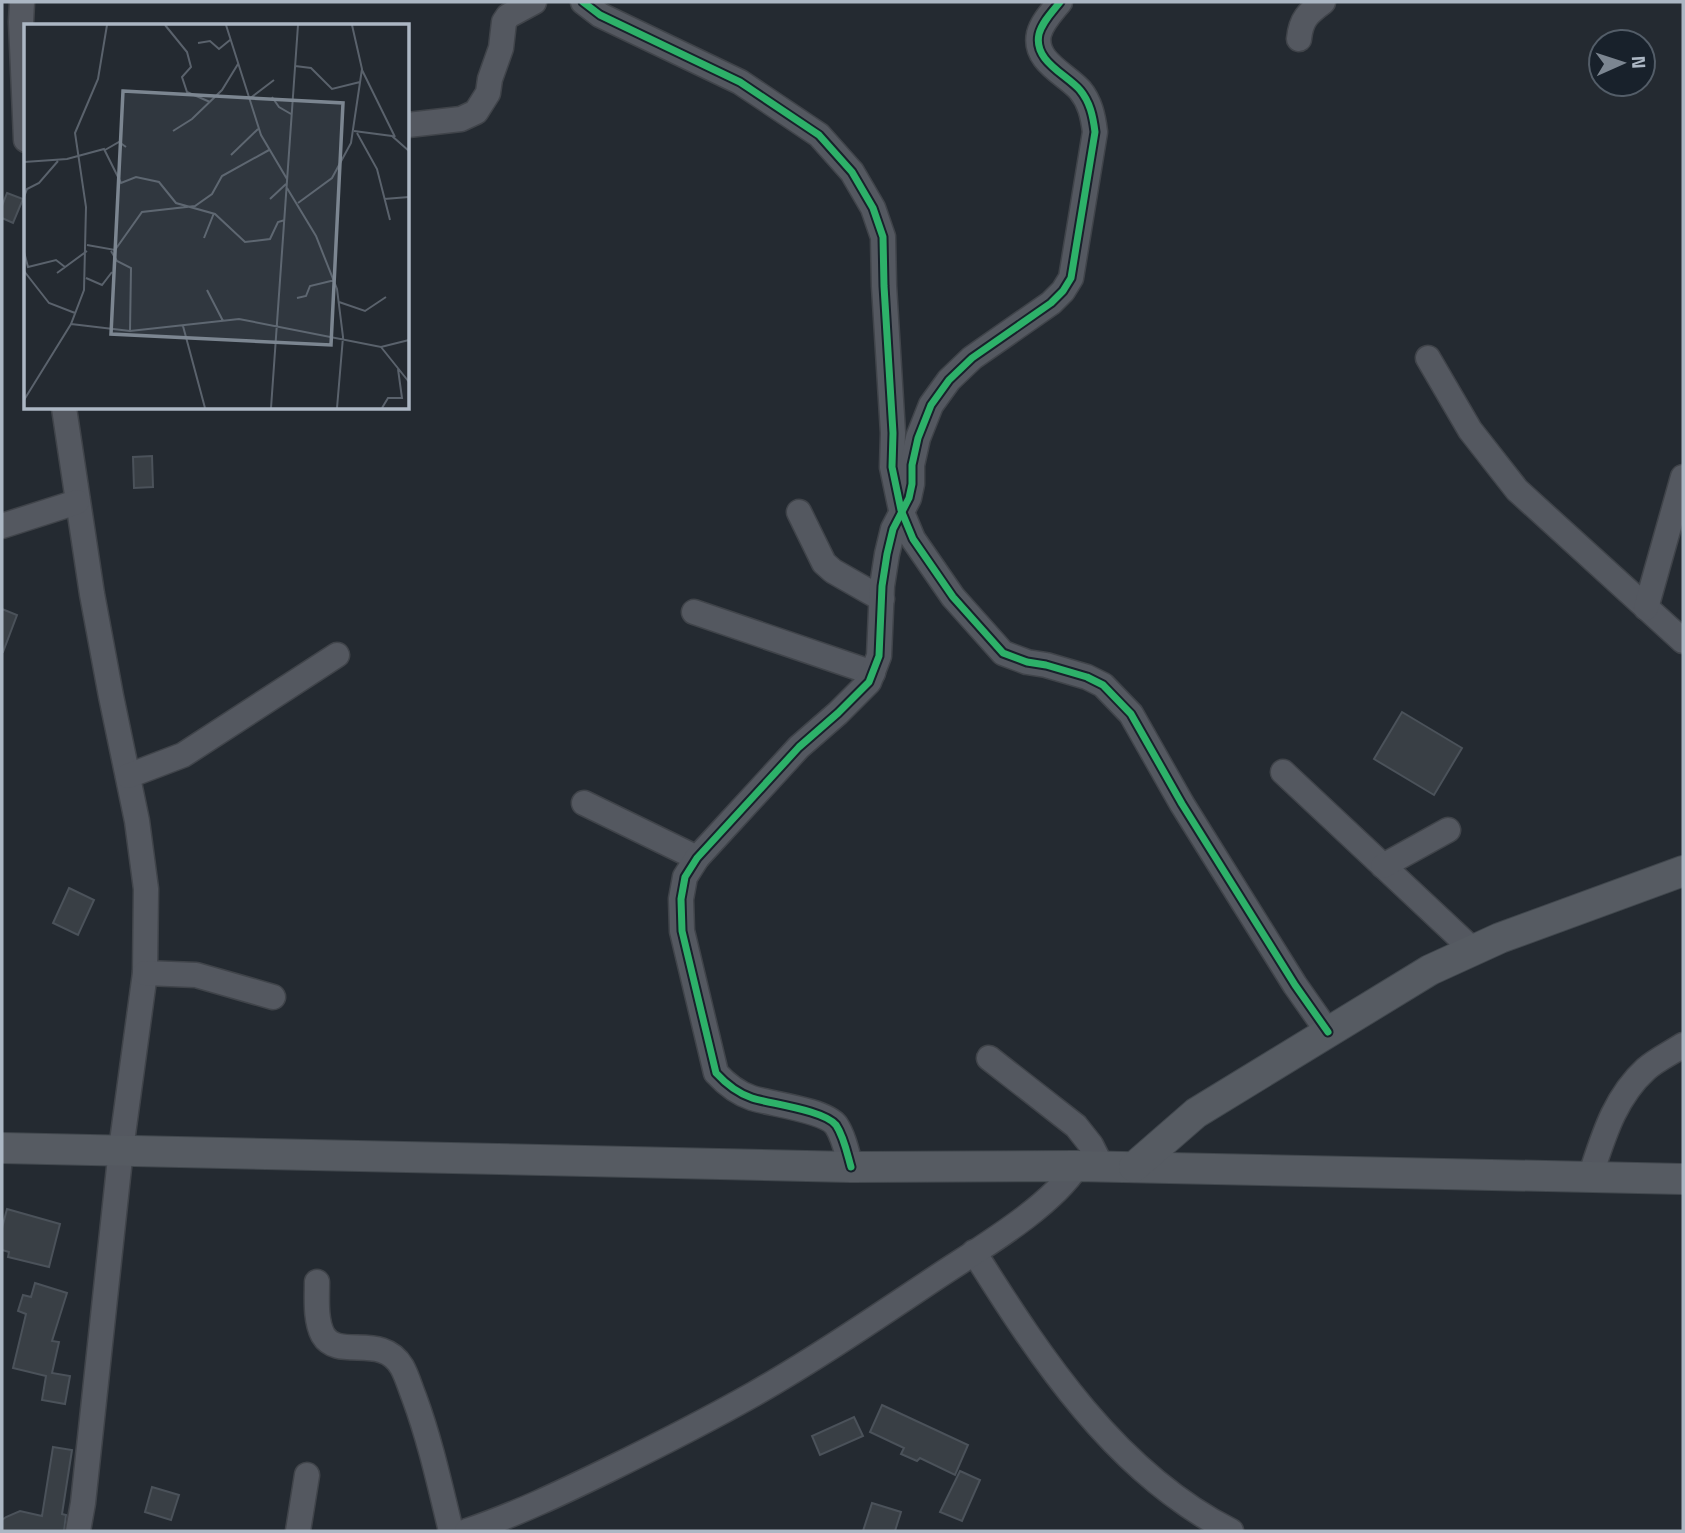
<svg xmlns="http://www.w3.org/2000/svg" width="1685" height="1533" viewBox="0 0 1685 1533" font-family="'Titillium Web',sans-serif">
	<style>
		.building { fill: #393f45; stroke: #4b525a; stroke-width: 2 }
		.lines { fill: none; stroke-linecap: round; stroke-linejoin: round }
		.minor-casing { stroke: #40444a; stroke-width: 27 }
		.major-casing { stroke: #41474d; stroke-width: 32 }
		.minor { stroke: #545860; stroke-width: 24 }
		.major { stroke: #565b62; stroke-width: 30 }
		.cycleway-casing { stroke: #18212b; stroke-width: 11 }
		.cycleway { stroke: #2db169; stroke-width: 7 }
		.inset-road { fill: none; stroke: #5a626c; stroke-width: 2 }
		.view { fill: #7c8691; fill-opacity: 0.15; stroke: #7c8691; stroke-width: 3.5 }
		.inset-edge { fill: none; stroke: #acb7c4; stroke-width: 3.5 }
	</style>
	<rect width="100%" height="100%" fill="#242a31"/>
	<g class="building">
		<path d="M7 193 23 199 13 223 2 218V206Z"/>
		<path d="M152 456 153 487 134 488 133 457Z"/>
		<path d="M2 609 17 615 3 652H2Z"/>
		<path d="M1402 712 1462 748 1434 795 1374 759Z"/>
		<path d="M69 888 94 900 78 935 53 923Z"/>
		<path d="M7 1209 60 1224 49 1267 8 1257 9 1252 2 1250V1228Z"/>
		<path d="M35 1283 67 1293 52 1341 59 1342 52 1373 70 1376 65 1404 42 1400 46 1376 13 1368 26 1314 18 1311 23 1295 31 1297Z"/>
		<path d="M882 1405 968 1445 955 1475 920 1458 917 1461 901 1454 904 1448 870 1432Z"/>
		<path d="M854 1417 863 1436 820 1455 812 1436Z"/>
		<path d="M53 1447 72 1450 62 1514 66 1515 64 1531H2V1520L6 1517 20 1511 42 1516Z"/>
		<path d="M960 1471 980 1480 962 1521 940 1512Z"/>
		<path d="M152 1487 179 1495 171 1520 145 1512Z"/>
		<path d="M872 1503 901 1512 895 1531H863Z"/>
	</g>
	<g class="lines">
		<defs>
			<g id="minor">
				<path d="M22 2 21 22 26 140"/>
				<path d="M583 2 600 15 740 82 819 135 852 172 873 208 883 237 884 286 893 433 892 467 901 510 913 539 953 597 1003 653 1027 662 1046 665 1087 677 1103 685 1131 714 1182 804 1295 985 1328 1032"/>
				<path d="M1299 39C1301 19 1308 13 1323 2"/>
				<path d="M408 125 461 119 476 112 488 93 490 79 501 48 504 22 508 16 534 2"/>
				<path d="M1428 358 1470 430 1517 490 1683 641"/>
				<path d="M64 408 92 594 111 696 137 821 146 889 145 973 121 1149 83 1503 78 1531"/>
				<path d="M799 512 824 563 833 571 882 599"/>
				<path d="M2 526 77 502"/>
				<path d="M1646 608 1683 477"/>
				<path d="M694 612 873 673"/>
				<path d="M1283 772 1473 950"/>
				<path d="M128 776 183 755 337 655"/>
				<path d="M584 803 697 858"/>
				<path d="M1383 866 1448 830"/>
				<path d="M145 973 196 975 273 997"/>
				<path d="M989 1058 1076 1126 1091 1145 1102 1167"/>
				<path d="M851 1167C847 1153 844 1137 836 1125 824 1110 771 1104 752 1098 737 1093 727 1085 716 1073L682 931 681 899 685 877 697 858 799 747 838 713 869 682 879 656 882 586 887 554 893 529 909 498 912 484V465L918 438 931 405 949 380 972 358 1051 303 1063 291 1071 278 1095 132C1093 116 1090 102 1080 90 1066 74 1033 61 1039 34 1042 22 1052 12 1060 2"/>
				<path d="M1590 1177C1603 1138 1614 1098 1646 1069 1656 1060 1671 1053 1683 1045"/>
				<path d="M974 1252C1041 1359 1116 1473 1231 1531"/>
				<path d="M317 1282C317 1298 315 1320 323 1335 338 1361 382 1332 402 1367 407 1376 410 1387 414 1397 430 1440 440 1486 451 1531"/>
				<path d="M298 1531 307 1475"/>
				<path d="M467 1531C515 1515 563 1492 608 1470 657 1446 706 1421 754 1394 817 1358 877 1317 937 1277 979 1249 1050 1208 1077 1166"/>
			</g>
			<g id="major">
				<path d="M2 1148 851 1167 1077 1166 1683 1179"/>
				<path d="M1134 1167 1196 1113 1430 970 1500 938 1683 871"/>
			</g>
		</defs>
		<use href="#minor" class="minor-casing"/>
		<use href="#major" class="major-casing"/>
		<use href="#minor" class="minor"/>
		<use href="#major" class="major"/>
		<defs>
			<g id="cycleway">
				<path d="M583 2 600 15 740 82 819 135 852 172 873 208 883 237 884 286 893 433 892 467 901 510 913 539 953 597 1003 653 1027 662 1046 665 1087 677 1103 685 1131 714 1182 804 1295 985 1328 1032"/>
				<path d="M851 1167C847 1153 844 1137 836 1125 824 1110 771 1104 752 1098 737 1093 727 1085 716 1073L682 931 681 899 685 877 697 858 799 747 838 713 869 682 879 656 882 586 887 554 893 529 909 498 912 484V465L918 438 931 405 949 380 972 358 1051 303 1063 291 1071 278 1095 132C1093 116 1090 102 1080 90 1066 74 1033 61 1039 34 1042 22 1052 12 1060 2"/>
			</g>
		</defs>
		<use href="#cycleway" class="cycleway-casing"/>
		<use href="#cycleway" class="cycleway"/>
	</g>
	<g transform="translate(24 24)">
		<rect width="385" height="385" fill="#242a31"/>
		<path class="inset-road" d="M141 1 163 28 167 43 158 53 163 68 186 78M202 1 237 111 263 155M174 19 186 17 195 25 206 16M271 42 287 44 308 65 336 58M338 46 371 113M248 73 255 83 267 90M225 75 250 56M149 107 168 95 198 66 214 40M330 107 368 112 385 127M333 109 353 145 366 196M81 126 95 118 102 123M207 131 234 105M0 138 43 135 80 125 97 159 112 153 135 158 152 179 191 190 221 218 246 215 254 198 261 196M263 164 292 212 313 265 319 313 313 384M0 173 3 165 15 159 34 137M246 175 262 160M360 175 385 173M274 179 308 154 327 119 338 45 328 1M180 214 190 189M63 221 91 226 118 188 171 182 188 170 198 152 245 126M87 227 93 237 107 244 106 307M0 228 4 243 32 236 41 243M0 247 25 279 51 289M33 249 63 227M62 254 78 261 88 248M183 266 199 297M273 274 282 272 286 262 311 256M315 278 341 287 362 273M47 300 106 307 215 295 357 323 385 316M159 302 181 384M357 323 385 358M0 376 47 300 60 266 62 183 51 109 74 55 83 1M247 384 274 1M358 384 364 374H378L374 345"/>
		<path class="view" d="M99 67 319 79 307 321 87 310Z"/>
		<rect width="385" height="385" class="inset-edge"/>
	</g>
	<rect width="1685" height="1533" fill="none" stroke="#acb7c4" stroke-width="7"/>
	<g transform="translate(1622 63) rotate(87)"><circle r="33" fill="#18212b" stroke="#535d68" stroke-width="2"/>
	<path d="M0-5L12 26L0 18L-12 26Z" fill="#7c8691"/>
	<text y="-10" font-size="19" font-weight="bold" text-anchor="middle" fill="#acb7c4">N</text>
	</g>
</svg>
